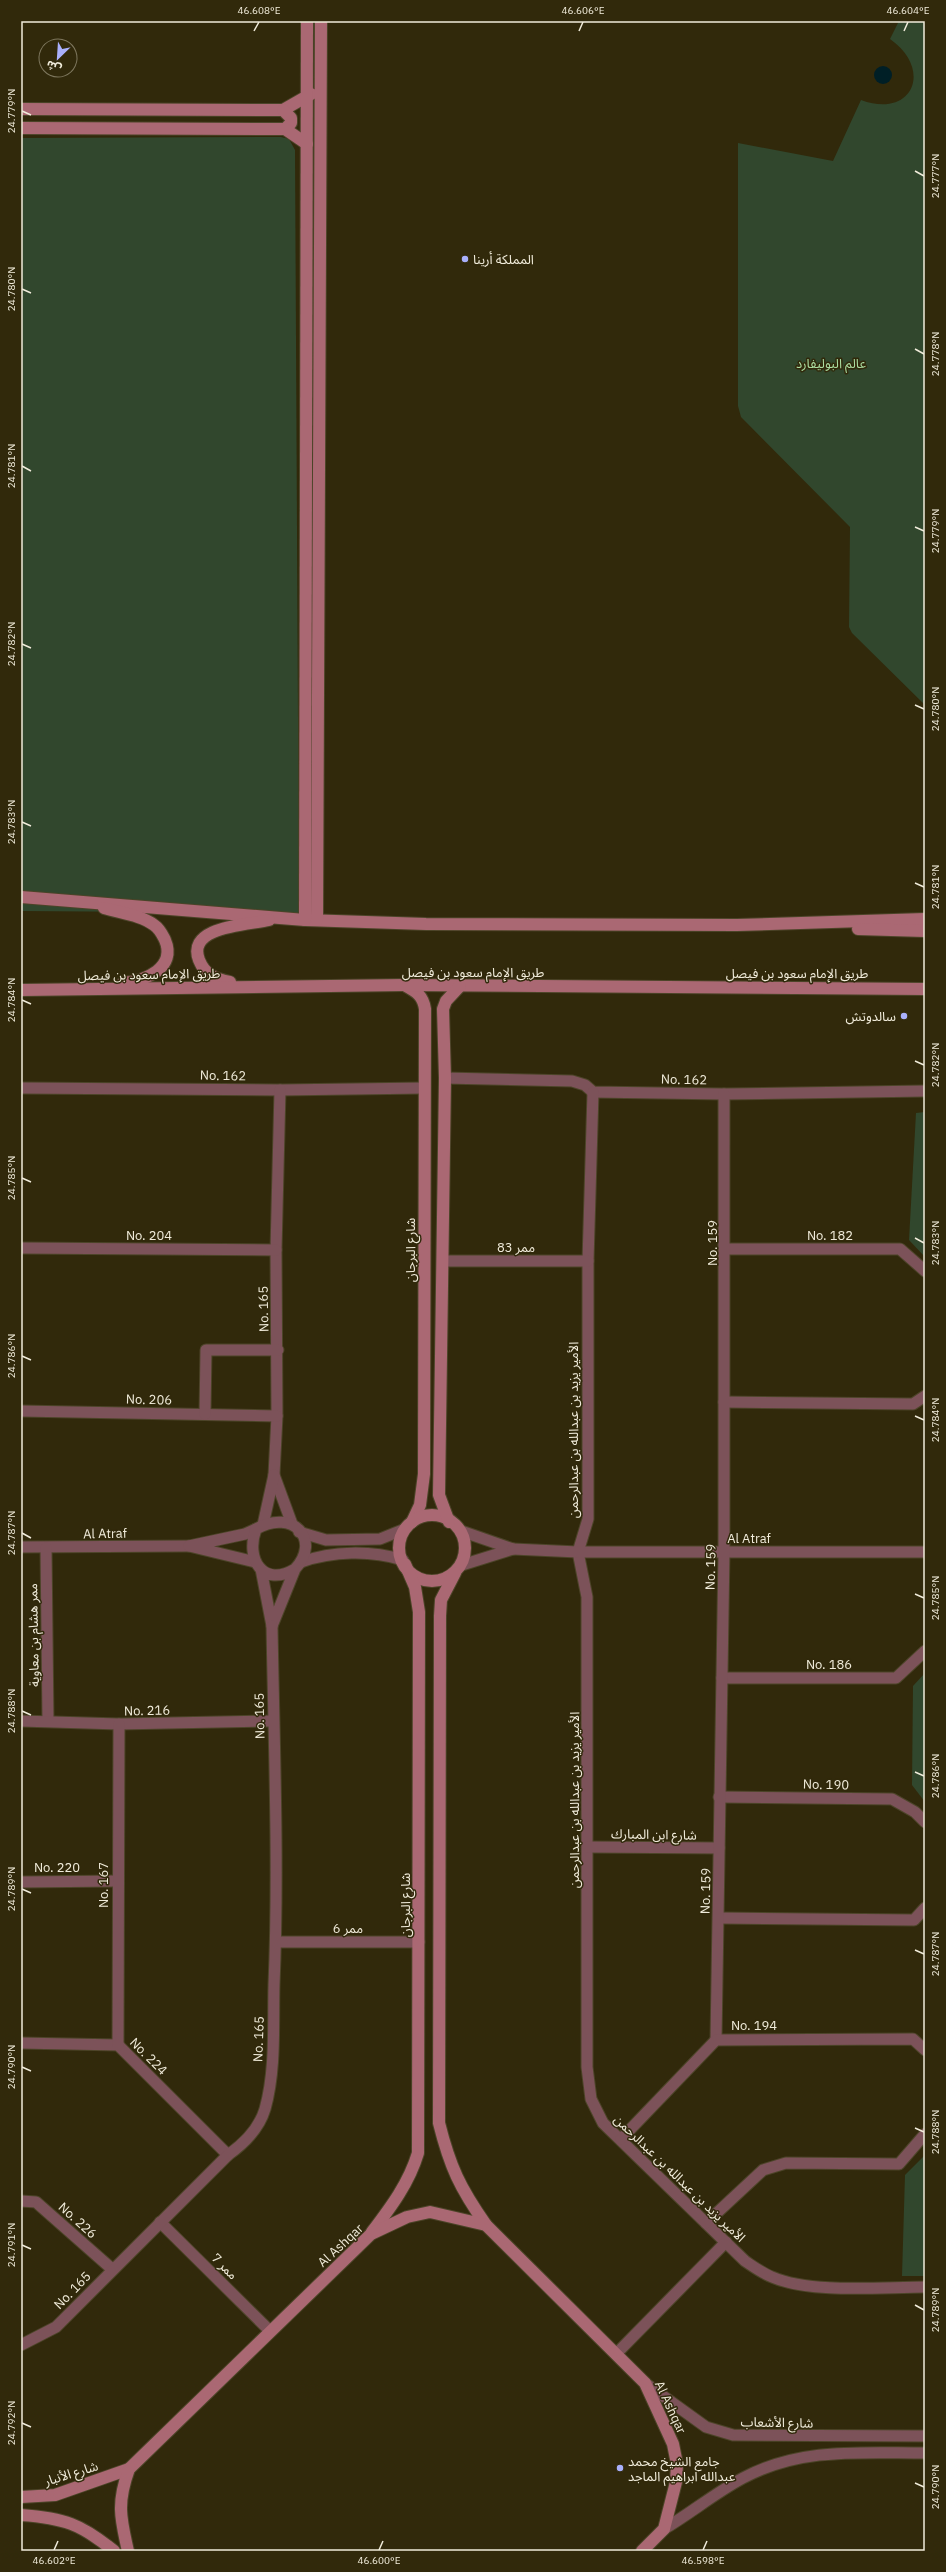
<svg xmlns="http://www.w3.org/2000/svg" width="946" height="2572" viewBox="0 0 946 2572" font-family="'IBM Plex Sans','Noto Sans Arabic',sans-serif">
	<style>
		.green { fill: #31472d }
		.water { fill: #001f26 }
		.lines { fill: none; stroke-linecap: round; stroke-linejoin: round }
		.street-casing { stroke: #4c4428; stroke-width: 13 }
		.secondary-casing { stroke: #4c4428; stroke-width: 14 }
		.street { stroke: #7c5259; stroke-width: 11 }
		.secondary { stroke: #aa6873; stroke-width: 12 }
		.ticks { fill: none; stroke: #f1ecdb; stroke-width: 1.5 }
		.poi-dot { fill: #a9b0fc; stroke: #31290b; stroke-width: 1.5 }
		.labels { text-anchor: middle; stroke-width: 3; stroke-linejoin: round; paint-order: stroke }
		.poi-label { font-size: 13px; fill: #f1ecdb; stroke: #31290b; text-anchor: start }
		.park-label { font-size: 13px; fill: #abdda1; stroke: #31290b }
		.street-label { font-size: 13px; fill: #f1ecdb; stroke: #31290b }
		.neatline { fill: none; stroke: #f1ecdb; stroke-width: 1.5 }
		.ticks-label { font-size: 10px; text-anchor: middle; fill: #f1ecdb }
	</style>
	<rect width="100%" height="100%" fill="#31290b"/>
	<g class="green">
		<path d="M899 21H925V705L852 633 849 627 850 527 741 417 738 406V143L833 161 861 100C912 119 934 70 890 39Z"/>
		<path d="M281 137 289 139 295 150 299 913 21 911V138Z"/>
		<path d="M925 1112V1257L909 1240 916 1113Z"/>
		<path d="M925 1673V1802L912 1785 913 1686Z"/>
		<path d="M925 2155V2276H902L905 2175Z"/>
	</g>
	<circle class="water" cx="883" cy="75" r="9"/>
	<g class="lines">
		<defs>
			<g id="street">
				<path d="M445 1078 572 1081 585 1085 593 1092 724 1094 925 1091"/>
				<path d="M21 1088 280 1090 424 1088"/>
				<path d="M280 1090 276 1250 277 1416 274 1475 292 1524"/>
				<path d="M593 1092 588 1261V1519L578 1552 587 1597V2067L591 2099 603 2123 745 2261C754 2267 762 2273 772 2277 811 2294 882 2287 925 2287"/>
				<path d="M21 1248 276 1250"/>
				<path d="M726 1249H900L925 1271"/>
				<path d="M443 1261H588"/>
				<path d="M724 1402 913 1404 925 1396"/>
				<path d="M21 1411 277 1416"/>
				<path d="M205 1414 206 1350H278"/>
				<path d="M263 1525 274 1475"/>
				<path d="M461 1531 513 1549 462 1565"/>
				<path d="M299 1532 326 1540 380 1539 405 1529"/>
				<path d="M21 1547 189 1546"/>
				<path d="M46 1548 48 1721"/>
				<path d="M513 1549 578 1552H925"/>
				<path d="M255 1562 189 1546 245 1534 256 1529"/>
				<path d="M301 1562C333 1551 370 1550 403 1560"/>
				<path d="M261 1569 272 1626 295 1569C322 1540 293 1508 256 1529 245 1559 263 1588 295 1569"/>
				<path d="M722 1678H896L925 1651"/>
				<path d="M21 1721 119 1724 273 1721"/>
				<path d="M719 1797 892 1799 915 1812 925 1822"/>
				<path d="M588 1847 719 1848"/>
				<path d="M21 1882 117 1881"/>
				<path d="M719 1918 914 1920 925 1908"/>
				<path d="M276 1942H419"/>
				<path d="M716 2040 724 1552V1094"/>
				<path d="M21 2043 118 2045 228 2155"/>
				<path d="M118 2045 119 1724"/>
				<path d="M621 2139 716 2040 913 2039 925 2050"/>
				<path d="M21 2201 36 2202 112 2269"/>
				<path d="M160 2222 270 2331"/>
				<path d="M706 2223 763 2170 786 2163 899 2164 925 2134"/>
				<path d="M21 2345 56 2327 228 2155C245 2143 259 2129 265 2109 276 2070 273 2025 274 1985 279 1866 274 1746 272 1626"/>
				<path d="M616 2354 726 2242"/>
				<path d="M645 2383 706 2427 733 2435 925 2436"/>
				<path d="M664 2529C691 2513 715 2493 743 2478 801 2447 861 2453 925 2453"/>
			</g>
			<g id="secondary">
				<path d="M21 109 283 110 311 94"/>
				<path d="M283 110 291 118V123L285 129"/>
				<path d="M21 128 285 129 307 144"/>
				<path d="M21 897 305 920 426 924 737 925 925 919"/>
				<path d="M104 908C120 913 141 915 154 925 160 929 162 934 165 940 177 968 145 981 123 983"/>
				<path d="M305 920 307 21"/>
				<path d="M317 920 321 21"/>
				<path d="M858 929 925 931"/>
				<path d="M230 982C215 979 205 975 199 960 186 926 248 925 269 920"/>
				<path d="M406 986C417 992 423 996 425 1009L424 1474 420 1505 412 1522"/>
				<path d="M21 990 405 985 925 989"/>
				<circle cx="432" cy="1548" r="33"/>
				<path d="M449 1522 439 1495 445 1078 443 1009 446 1001 460 986"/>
				<path d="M455 1573 441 1600 440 1616 439 2123C450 2167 460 2188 486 2225"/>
				<path d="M372 2232C391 2207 409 2183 418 2153L419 1612 415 1587 405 1564"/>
				<path d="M21 2497 55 2495 129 2469"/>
				<path d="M21 2515C64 2518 81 2524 114 2551"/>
				<path d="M128 2551C120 2517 117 2502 129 2469L371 2234 407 2217 430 2212 486 2225 645 2383 673 2444 677 2464 676 2482 664 2529 642 2551"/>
			</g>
		</defs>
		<use href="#street" class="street-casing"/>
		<use href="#secondary" class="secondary-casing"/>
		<use href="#street" class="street"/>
		<use href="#secondary" class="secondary"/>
	</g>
	<path class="ticks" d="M254 31 259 22M579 31 583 22M904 31 908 22M22 111 31 115M915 171 924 176M22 289 31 293M915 349 924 354M22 466 31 471M915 527 924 531M22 644 31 648M915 705 924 709M22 822 31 826M915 883 924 887M22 1000 31 1004M915 1061 924 1065M22 1178 31 1182M915 1238 924 1243M22 1356 31 1360M915 1416 924 1420M22 1533 31 1538M915 1594 924 1598M22 1711 31 1715M915 1772 924 1776M22 1889 31 1893M915 1950 924 1954M22 2067 31 2071M915 2128 924 2132M22 2245 31 2249M915 2305 924 2310M22 2423 31 2427M915 2483 924 2487M54 2550 58 2541M379 2550 383 2541M703 2550 707 2541"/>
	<g class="poi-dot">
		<circle cx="465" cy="259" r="4"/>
		<circle cx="904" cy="1016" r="4"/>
		<circle cx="620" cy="2468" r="4"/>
	</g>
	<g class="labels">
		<g class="poi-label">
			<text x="473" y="264">المملكة أرينا</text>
			<text x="896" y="1021" text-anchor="end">سالدوتش</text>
			<text x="628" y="2466">جامع الشيخ محمد<tspan x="628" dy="15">عبدالله ابراهيم الماجد</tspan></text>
		</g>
		<g class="park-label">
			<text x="831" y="368">عالم البوليفارد</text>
		</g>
		<g class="street-label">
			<text x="473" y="977">طريق الإمام سعود بن فيصل</text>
			<text x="797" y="978">طريق الإمام سعود بن فيصل</text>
			<text transform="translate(149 974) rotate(-1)" y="5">طريق الإمام سعود بن فيصل</text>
			<text transform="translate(223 1075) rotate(1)" y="5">No. 162</text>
			<text transform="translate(684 1079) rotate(1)" y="5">No. 162</text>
			<text x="149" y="1240">No. 204</text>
			<text x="830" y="1240">No. 182</text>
			<text transform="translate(712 1243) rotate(-90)" y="5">No. 159</text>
			<text x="516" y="1252">ممر 83</text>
			<text transform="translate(410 1250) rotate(-90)" y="5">شارع البرجان</text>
			<text transform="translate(263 1309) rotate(-91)" y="5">No. 165</text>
			<text transform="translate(149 1399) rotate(1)" y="5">No. 206</text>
			<text transform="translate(573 1430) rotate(-90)" y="5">الأمير يزيد بن عبدالله بن عبدالرحمن</text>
			<text transform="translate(105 1533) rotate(-1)" y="5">Al Atraf</text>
			<text x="749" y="1543">Al Atraf</text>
			<text transform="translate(710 1567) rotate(-89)" y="5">No. 159</text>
			<text transform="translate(33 1635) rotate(-91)" y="5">ممر هشام بن معاوية</text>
			<text x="829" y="1669">No. 186</text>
			<text transform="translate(147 1710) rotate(-1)" y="5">No. 216</text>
			<text transform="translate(259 1716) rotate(-91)" y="5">No. 165</text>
			<text transform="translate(826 1784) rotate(1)" y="5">No. 190</text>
			<text transform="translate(574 1800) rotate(-90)" y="5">الأمير يزيد بن عبدالله بن عبدالرحمن</text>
			<text transform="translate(654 1834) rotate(1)" y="5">شارع ابن المبارك</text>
			<text x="57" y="1872">No. 220</text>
			<text transform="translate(103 1885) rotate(-90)" y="5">No. 167</text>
			<text transform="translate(705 1891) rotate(-89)" y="5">No. 159</text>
			<text transform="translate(405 1905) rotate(-90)" y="5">شارع البرجان</text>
			<text x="348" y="1933">ممر 6</text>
			<text x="754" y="2030">No. 194</text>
			<text transform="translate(258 2039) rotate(-88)" y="5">No. 165</text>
			<text transform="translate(149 2056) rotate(45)" y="5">No. 224</text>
			<text transform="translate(680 2178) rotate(44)" y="5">الأمير يزيد بن عبدالله بن عبدالرحمن</text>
			<text transform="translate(78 2220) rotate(42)" y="5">No. 226</text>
			<text transform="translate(340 2245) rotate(-43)" y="5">Al Ashqar</text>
			<text transform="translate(225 2266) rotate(45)" y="5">ممر 7</text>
			<text transform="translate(72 2290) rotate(-46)" y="5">No. 165</text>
			<text transform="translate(671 2407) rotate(65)" y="5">Al Ashqar</text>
			<text transform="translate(777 2422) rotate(1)" y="5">شارع الأشعاب</text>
			<text transform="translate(71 2473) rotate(-17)" y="5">شارع الأنبار</text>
		</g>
	</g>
	<rect width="946" height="2572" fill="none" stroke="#31290b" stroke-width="44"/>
	<g transform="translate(58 58) rotate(205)"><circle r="19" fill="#31290b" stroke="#7e775e"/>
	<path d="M0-3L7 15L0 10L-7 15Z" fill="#a9b0fc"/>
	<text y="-6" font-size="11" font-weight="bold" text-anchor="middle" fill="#f1ecdb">ش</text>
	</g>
	<rect x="22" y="22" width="902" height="2528" class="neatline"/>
	<g class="ticks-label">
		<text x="259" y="14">46.608°E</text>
		<text x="583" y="14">46.606°E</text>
		<text x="908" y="14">46.604°E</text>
		<text transform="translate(11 111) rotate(-90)" y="4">24.779°N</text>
		<text transform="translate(935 176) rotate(-90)" y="4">24.777°N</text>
		<text transform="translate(11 289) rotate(-90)" y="4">24.780°N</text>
		<text transform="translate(935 354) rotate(-90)" y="4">24.778°N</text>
		<text transform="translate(11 466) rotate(-90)" y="4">24.781°N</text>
		<text transform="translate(935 531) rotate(-90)" y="4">24.779°N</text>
		<text transform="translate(11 644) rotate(-90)" y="4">24.782°N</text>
		<text transform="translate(935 709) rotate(-90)" y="4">24.780°N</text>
		<text transform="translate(11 822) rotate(-90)" y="4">24.783°N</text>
		<text transform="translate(935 887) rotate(-90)" y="4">24.781°N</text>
		<text transform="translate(11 1000) rotate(-90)" y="4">24.784°N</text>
		<text transform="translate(935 1065) rotate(-90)" y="4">24.782°N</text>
		<text transform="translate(11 1178) rotate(-90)" y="4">24.785°N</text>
		<text transform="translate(935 1243) rotate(-90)" y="4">24.783°N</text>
		<text transform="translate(11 1356) rotate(-90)" y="4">24.786°N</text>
		<text transform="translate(935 1420) rotate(-90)" y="4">24.784°N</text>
		<text transform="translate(11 1533) rotate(-90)" y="4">24.787°N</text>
		<text transform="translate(935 1598) rotate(-90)" y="4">24.785°N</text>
		<text transform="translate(11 1711) rotate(-90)" y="4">24.788°N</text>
		<text transform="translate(935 1776) rotate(-90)" y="4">24.786°N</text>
		<text transform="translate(11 1889) rotate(-90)" y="4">24.789°N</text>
		<text transform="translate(935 1954) rotate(-90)" y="4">24.787°N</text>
		<text transform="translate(11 2067) rotate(-90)" y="4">24.790°N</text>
		<text transform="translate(935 2132) rotate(-90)" y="4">24.788°N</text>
		<text transform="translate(11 2245) rotate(-90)" y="4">24.791°N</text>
		<text transform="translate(935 2310) rotate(-90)" y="4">24.789°N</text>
		<text transform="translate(11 2423) rotate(-90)" y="4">24.792°N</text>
		<text transform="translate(935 2487) rotate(-90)" y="4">24.790°N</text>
		<text x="54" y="2564">46.602°E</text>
		<text x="379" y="2564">46.600°E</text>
		<text x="703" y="2564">46.598°E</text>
	</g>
</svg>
